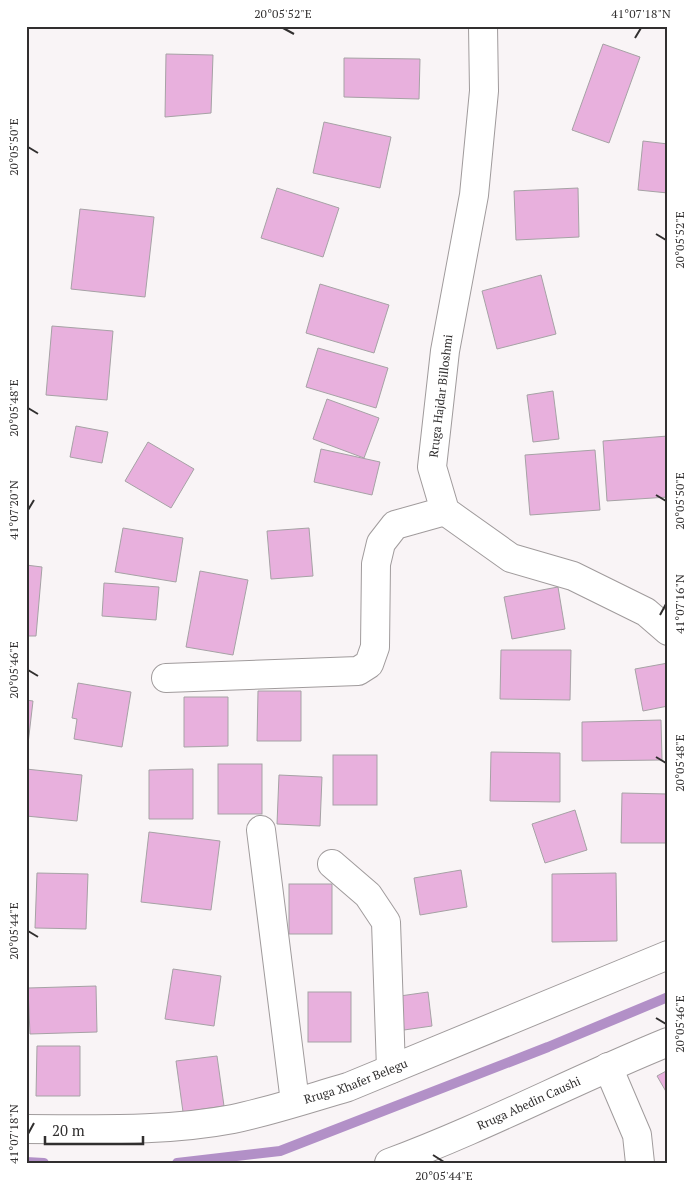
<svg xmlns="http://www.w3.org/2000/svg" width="694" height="1189" viewBox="0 0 694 1189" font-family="'PT Serif',serif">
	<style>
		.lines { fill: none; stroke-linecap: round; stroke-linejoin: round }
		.stream { stroke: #b290c7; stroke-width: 10 }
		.building { fill: #e8b0dd; stroke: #a6a2a5 }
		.street-casing { stroke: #a09b9c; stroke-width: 30 }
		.secondary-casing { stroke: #a09b9c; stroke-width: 30 }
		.street { stroke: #fff; stroke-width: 28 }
		.secondary { stroke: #fff; stroke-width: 28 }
		.ticks { fill: none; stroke: #312f2f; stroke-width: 2 }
		.labels { text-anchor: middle; stroke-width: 5; stroke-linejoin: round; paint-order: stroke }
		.street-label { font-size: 12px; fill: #312f2f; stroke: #fff }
		.neatline { fill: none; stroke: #312f2f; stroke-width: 2 }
		.ticks-label { font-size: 12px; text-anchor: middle; fill: #312f2f }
	</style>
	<rect width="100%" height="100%" fill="#f9f4f6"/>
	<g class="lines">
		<g class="stream">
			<path d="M26 1162 44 1163"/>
			<path d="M177 1163 280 1151 548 1047 668 997"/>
		</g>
	</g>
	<g class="building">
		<path d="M603 44 640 57 609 143 572 130Z"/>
		<path d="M166 54 213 55 211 113 165 117Z"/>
		<path d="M344 58 420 59 419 99 344 97Z"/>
		<path d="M324 122 391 137 380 188 313 173Z"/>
		<path d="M643 141 668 144V193L638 190Z"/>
		<path d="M277 188 339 208 323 257 261 238Z"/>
		<path d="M578 188 579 237 516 240 514 191Z"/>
		<path d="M80 209 154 217 145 297 71 289Z"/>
		<path d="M541 275 556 334 497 349 482 291Z"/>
		<path d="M320 284 389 305 374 353 306 333Z"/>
		<path d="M52 326 113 331 107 400 46 395Z"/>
		<path d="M318 348 388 368 376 408 306 387Z"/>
		<path d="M553 391 559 439 533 442 527 395Z"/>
		<path d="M327 399 379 418 364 458 313 439Z"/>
		<path d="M76 426 108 432 102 463 70 457Z"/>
		<path d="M668 436V497L607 501 603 441Z"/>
		<path d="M148 442 194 469 171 508 125 481Z"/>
		<path d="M321 449 380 462 372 495 314 482Z"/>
		<path d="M595 450 600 510 530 515 525 455Z"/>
		<path d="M123 528 183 538 176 582 115 572Z"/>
		<path d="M309 528 313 576 271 579 267 531Z"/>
		<path d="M26 565 42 567 36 636H26Z"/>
		<path d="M200 571 248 580 233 655 186 647Z"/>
		<path d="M104 583 159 587 156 620 102 616Z"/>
		<path d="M558 587 565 629 512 639 504 597Z"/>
		<path d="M501 650H571L570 700 500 699Z"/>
		<path d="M668 663V706L643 711 635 669Z"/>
		<path d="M78 683 131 692 122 747 74 739 77 719 72 718Z"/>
		<path d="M258 691H301V741H257Z"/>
		<path d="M184 697H228V746L184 747Z"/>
		<path d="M26 700 33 701 28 744 26 743Z"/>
		<path d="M661 720 662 760 582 761V722Z"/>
		<path d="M491 752 560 753V802L490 801Z"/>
		<rect x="333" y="755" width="44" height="50"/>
		<rect x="218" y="764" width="44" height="50"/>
		<path d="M26 769 82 775 77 821 26 816Z"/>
		<path d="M193 769V819H149V770Z"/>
		<path d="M279 775 322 777 320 826 277 824Z"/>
		<path d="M622 793 668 794V843H621Z"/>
		<path d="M575 810 587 850 545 863 532 824Z"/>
		<path d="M149 832 220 841 211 910 141 902Z"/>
		<path d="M461 870 467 907 420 915 414 878Z"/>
		<path d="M37 873 88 874 86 929 35 928Z"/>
		<path d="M616 873 617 941 552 942V874Z"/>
		<rect x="289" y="884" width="43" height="50"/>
		<path d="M173 969 221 976 214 1026 165 1019Z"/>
		<path d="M96 986 97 1032 30 1034 28 988Z"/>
		<rect x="308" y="992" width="43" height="50"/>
		<path d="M428 992 432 1026 404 1030 400 996Z"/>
		<path d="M37 1046H80V1096H36Z"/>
		<path d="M217 1056 224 1106 183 1112 176 1061Z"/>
		<path d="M668 1070V1095L657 1076Z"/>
	</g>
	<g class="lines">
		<defs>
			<g id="street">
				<path d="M483 26 484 91 474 195 445 351 432 467 445 511 511 558 573 576 646 612 668 631"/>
				<path d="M166 678 358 671 369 664 375 647 376 564 381 543 395 525 445 511"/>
				<path d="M261 830 295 1102"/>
				<path d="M332 864 368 895 386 922 391 1069"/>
				<path d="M608 1067 637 1135 640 1163"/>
				<path id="s1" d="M26 1129C95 1129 165 1132 233 1119 271 1111 310 1098 348 1087L668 955"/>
			</g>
			<g id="secondary">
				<path id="s2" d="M389 1163C484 1128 574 1080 668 1042"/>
			</g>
		</defs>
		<use href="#street" class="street-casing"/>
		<use href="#secondary" class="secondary-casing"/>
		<use href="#street" class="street"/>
		<use href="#secondary" class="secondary"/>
	</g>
	<path class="ticks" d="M283 28 294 34M635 38 641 28M28 147 38 153M656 234 666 240M28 408 38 414M656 495 666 501M28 510 34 500M660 615 666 604M28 670 38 676M656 757 666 763M28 931 38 937M656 1018 666 1024M28 1134 34 1123M433 1155 444 1162"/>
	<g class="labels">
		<g class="street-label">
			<text transform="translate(441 396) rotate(-83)" y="4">Rruga Hajdar Billoshmi</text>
			<text dy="4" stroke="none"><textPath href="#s1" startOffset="336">Rruga Xhafer Belegu</textPath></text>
			<text dy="4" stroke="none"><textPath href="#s2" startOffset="152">Rruga Abedin Caushi</textPath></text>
		</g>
	</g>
	<rect width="694" height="1189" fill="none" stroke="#ffffff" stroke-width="55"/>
	<path d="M45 1136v8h98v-8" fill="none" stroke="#312f2f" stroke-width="2.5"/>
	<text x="52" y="1136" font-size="15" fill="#312f2f" stroke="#ffffff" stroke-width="4" paint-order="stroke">20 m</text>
	<rect x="28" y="28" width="638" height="1134" class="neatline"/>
	<g class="ticks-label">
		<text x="283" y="18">20°05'52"E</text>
		<text x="641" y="18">41°07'18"N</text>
		<text transform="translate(14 147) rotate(-90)" y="4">20°05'50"E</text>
		<text transform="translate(680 240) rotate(-90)" y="4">20°05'52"E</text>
		<text transform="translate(14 408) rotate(-90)" y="4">20°05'48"E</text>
		<text transform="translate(680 501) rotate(-90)" y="4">20°05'50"E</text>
		<text transform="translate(14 510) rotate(-90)" y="4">41°07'20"N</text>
		<text transform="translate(680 604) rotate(-90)" y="4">41°07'16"N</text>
		<text transform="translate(14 670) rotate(-90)" y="4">20°05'46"E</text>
		<text transform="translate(680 763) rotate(-90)" y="4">20°05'48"E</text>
		<text transform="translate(14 931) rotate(-90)" y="4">20°05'44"E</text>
		<text transform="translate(680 1024) rotate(-90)" y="4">20°05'46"E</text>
		<text transform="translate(14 1134) rotate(-90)" y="4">41°07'18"N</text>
		<text x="444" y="1180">20°05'44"E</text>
	</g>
</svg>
